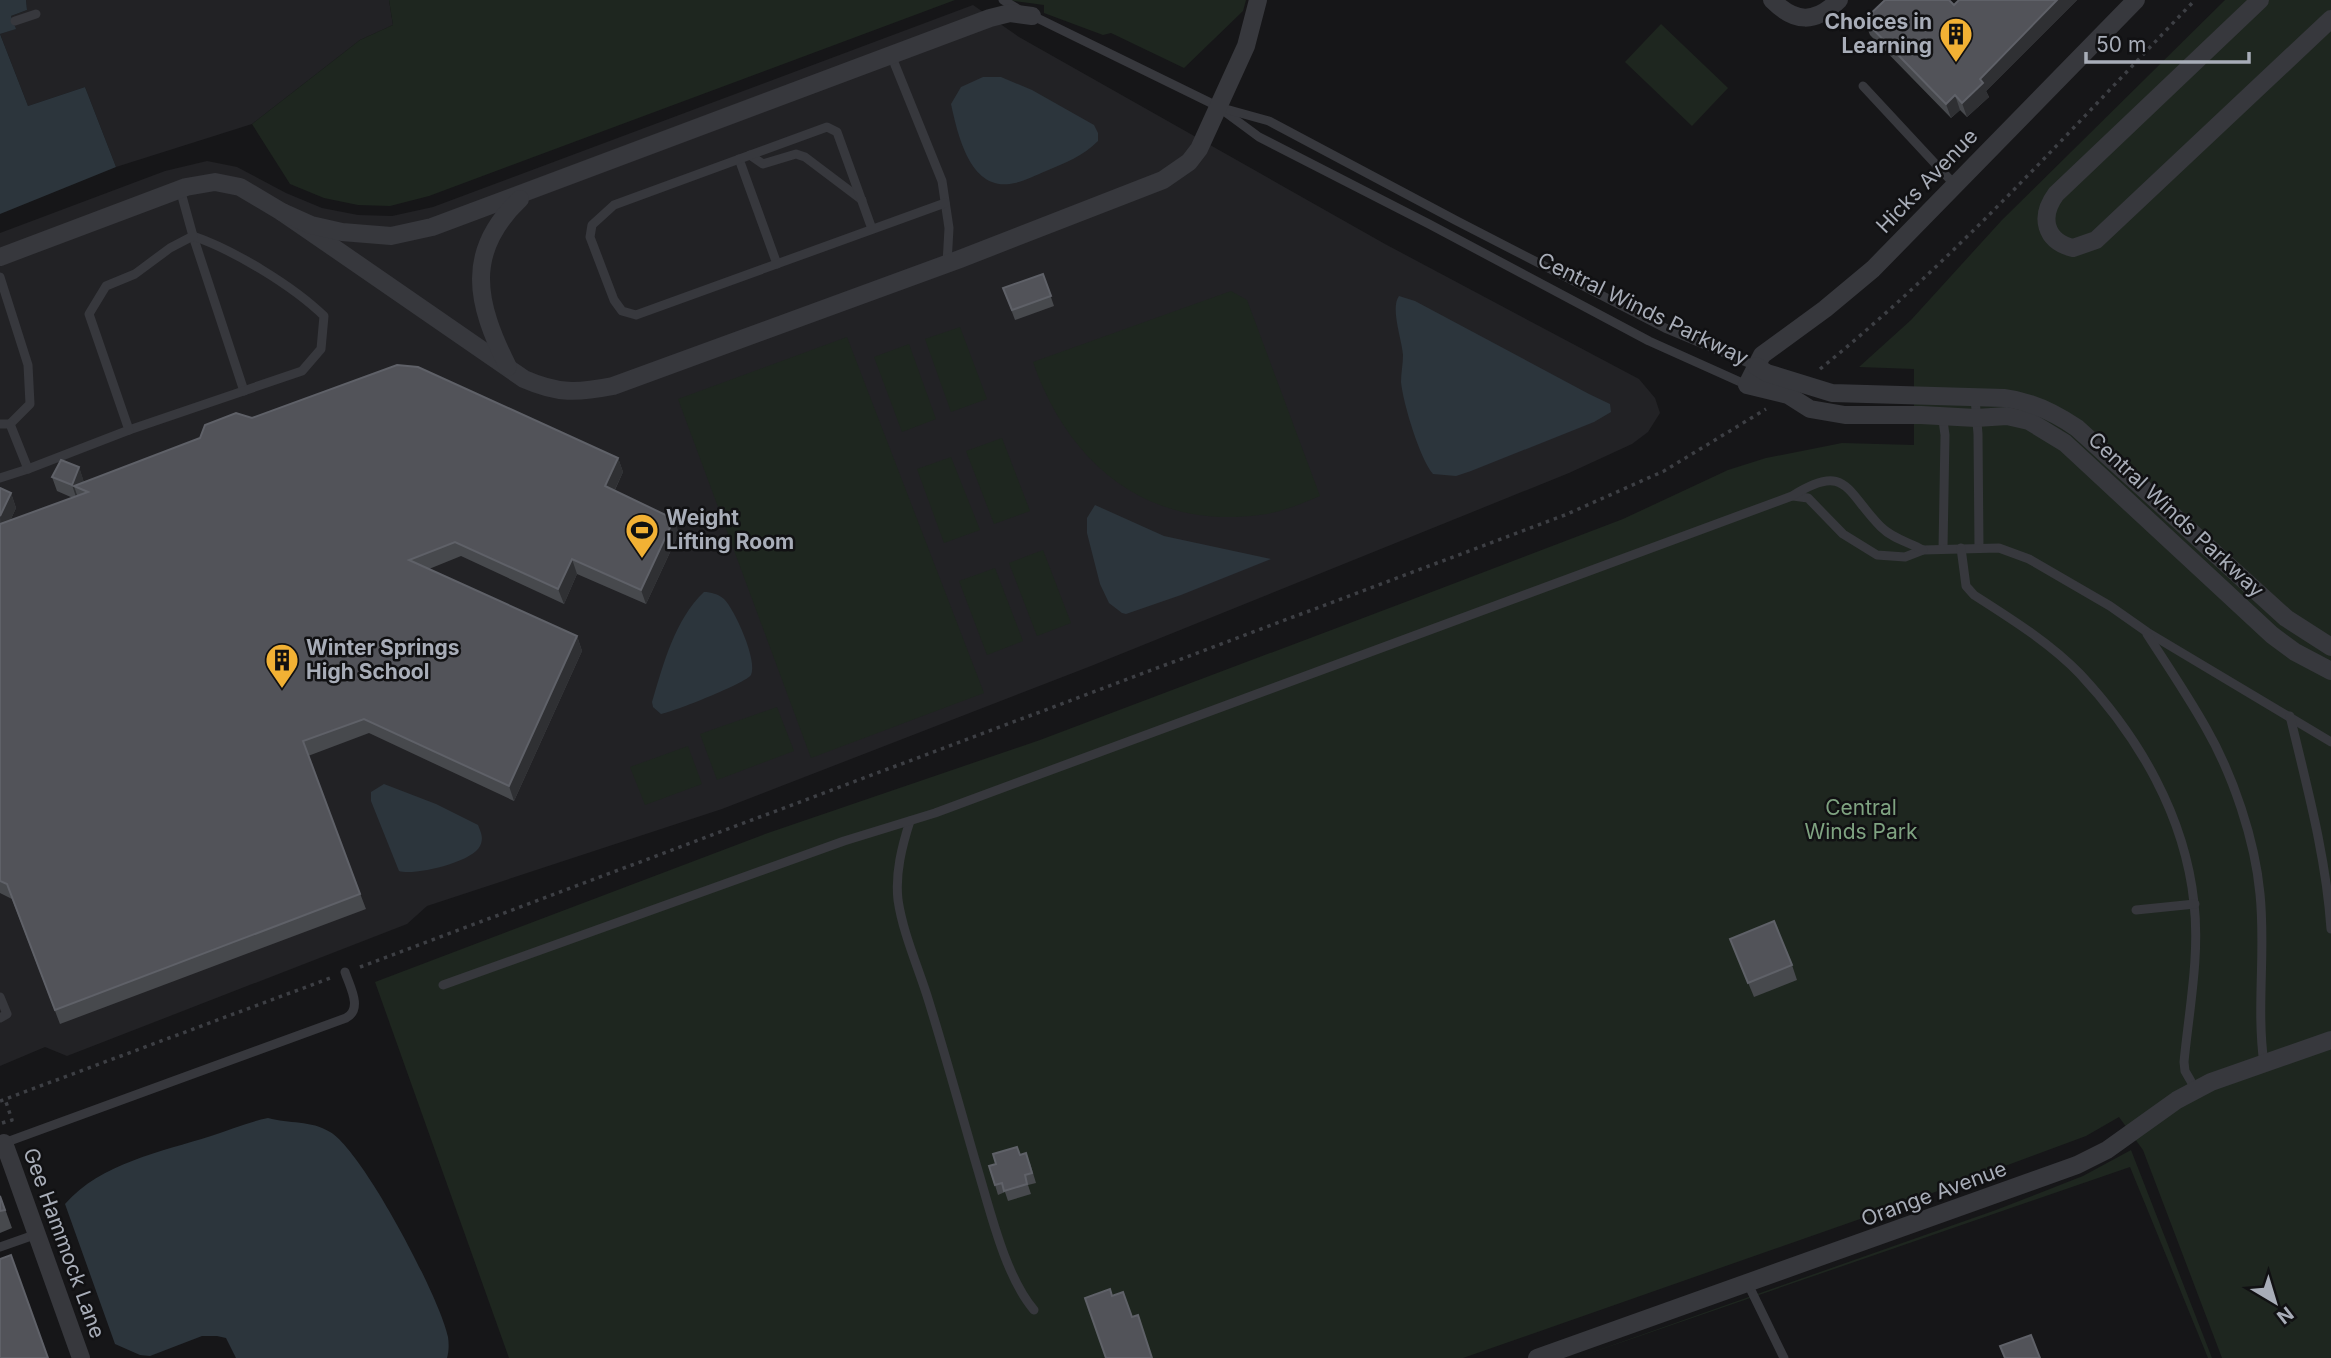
<svg xmlns="http://www.w3.org/2000/svg" width="2331" height="1358" viewBox="0 0 2331 1358" font-family="Inter,sans-serif">
	<style>
		.built { fill: #222225 }
		.green { fill: #1e261f }
		.water { fill: #2c353c }
		.lines { fill: none; stroke-linecap: round; stroke-linejoin: round }
		.path { stroke: #3d3f44; stroke-width: 3.5; stroke-dasharray: 3.5 5; stroke-linecap: butt }
		.service { stroke: #37383d; stroke-width: 9 }
		.minor { stroke: #37383d; stroke-width: 18 }
		.wall { fill: #47494d }
		.shaded-wall { fill: #2f3033 }
		.building { fill: #525359; stroke: #5f6168; stroke-width: 2 }
		.labels { text-anchor: middle; stroke-width: 5; stroke-linejoin: round; paint-order: stroke }
		.poi-label { font-size: 21px; font-weight: bold; fill: #a8adb8; stroke: #111113; text-anchor: start }
		.street-label { font-size: 21px; fill: #a8adb8; stroke: #111113 }
		.park-label { font-size: 21px; fill: #7fa381; stroke: #111113 }
	</style>
	<rect width="100%" height="100%" fill="#161618"/>
	<g class="built">
		<path d="M26 0H389L393 25 360 40 252 124 116 167 85 87 28 106 0 34 15 29 11 16 27 10Z"/>
		<path d="M973 5 1019 37 1385 244 1639 379 1655 398 1660 413 1648 432 1632 444 1569 473 1091 666 722 809 427 906 407 924 67 1056 45 1047 0 1066V233L165 171 207 161 237 167 286 193 322 208 358 215 392 216 433 207Z"/>
	</g>
	<g class="green">
		<path d="M389 0H955L429 196 390 206 358 205 324 198 290 184 252 124 360 40 393 25Z"/>
		<path d="M1007 0H1246L1243 11 1184 68 1111 33 1103 35 1044 13V5Z"/>
		<path d="M2225 0H2331V1358H2222L2143 1150 2119 1117 2086 1136 1900 1205 1463 1358H509L375 982 765 834 1040 740 1408 601 1623 519 1728 470 1766 458 1842 443 1914 445V369L1859 367 1911 320 2002 220Z"/>
		<path d="M1661 24 1728 88 1692 126 1625 62Z"/>
		<path d="M1231 291 1247 300 1320 496C1300 504 1280 513 1259 515 1148 530 1068 464 1033 362Z"/>
		<path d="M960 327 987 399 951 412 925 339Z"/>
		<path d="M847 337 984 693 811 758 678 399Z"/>
		<path d="M909 344 936 419 902 432 874 357Z"/>
		<path d="M1002 438 1030 511 994 524 966 451Z"/>
		<path d="M951 457 980 530 944 543 917 469Z"/>
		<path d="M1043 550 1071 623 1037 636 1009 563Z"/>
		<path d="M995 568 1023 641 987 655 959 581Z"/>
		<path d="M777 707 794 751 717 780 700 734Z"/>
		<path d="M688 746 702 784 645 805 630 767Z"/>
		<path d="M2131 1150 2212 1358H2208L2130 1167 1576 1358 1996 1210 2083 1176Z"/>
	</g>
	<g class="water">
		<path d="M0 0H26L27 10 11 16 16 29 0 34 28 106 85 87 116 167 0 214Z"/>
		<path d="M983 77H1001L1032 90 1094 125 1098 133V141C1083 156 1065 163 1046 171 1036 175 1025 181 1015 183 971 194 958 136 951 104L961 87Z"/>
		<path d="M1399 296 1415 301 1589 394 1610 404 1611 412 1594 422 1471 471 1456 476 1433 474C1420 459 1403 403 1401 382 1401 373 1403 364 1403 355 1402 340 1390 308 1399 296Z"/>
		<path d="M1095 505 1164 536 1271 559 1181 595 1126 614 1122 613 1109 603 1100 584 1087 533V518Z"/>
		<path d="M704 592C711 592 718 594 724 599 735 610 758 661 751 675 746 683 673 712 661 714L653 707 652 702C663 665 675 619 704 592Z"/>
		<path d="M384 784 436 804 478 825C481 833 484 838 480 846 473 862 414 876 399 871L371 801V792Z"/>
		<path d="M268 1118C289 1124 311 1120 330 1132 363 1151 440 1298 448 1337 449 1344 449 1351 447 1358H236L226 1338 217 1336H202L150 1356 140 1355 115 1344 65 1204C101 1163 161 1152 211 1136 230 1130 248 1122 268 1118Z"/>
	</g>
	<g class="lines">
		<g class="path">
			<path d="M1820 369C1956 259 2074 126 2195 0"/>
			<path d="M360 967 1565 515 1664 471 1766 409"/>
			<path d="M0 1101 333 977"/>
			<path d="M2 1123 12 1120 5 1099"/>
		</g>
		<g class="service">
			<path d="M1003 0 1018 9"/>
			<path d="M1031 15 1217 106 1259 137 1429 224 1649 341 1747 385"/>
			<path d="M15 21 36 14"/>
			<path d="M891 55 942 181 949 228 947 264"/>
			<path d="M1863 86 1955 185"/>
			<path d="M1222 108 1269 121 1457 221 1665 328 1756 366"/>
			<path d="M750 155 763 164 796 154 805 157 862 200"/>
			<path d="M739 159 777 264"/>
			<path d="M872 229 837 132 827 127 614 205 592 225 590 237 614 300 622 311 636 315 945 203"/>
			<path d="M193 236 244 391"/>
			<path d="M0 277 28 365 30 404 10 424"/>
			<path d="M1975 398 1978 434 1979 548"/>
			<path d="M1942 413 1945 435 1943 549"/>
			<path d="M0 424H10L28 469 0 478"/>
			<path d="M129 430 302 371 321 349 324 316C293 286 234 250 193 236"/>
			<path d="M28 469 129 430 89 314 106 286 135 274 170 248 193 236 180 189"/>
			<path d="M1793 496 1808 498 1843 534 1877 555 1905 557 1923 550 1999 548 2029 559 2110 606 2147 632 2331 742"/>
			<path d="M1961 548 1966 586 1974 595C2010 618 2050 643 2080 674 2139 737 2185 816 2194 903 2200 955 2189 1010 2184 1062L2185 1071 2196 1090"/>
			<path d="M2147 634C2167 665 2188 696 2206 728 2233 775 2255 840 2260 894 2266 951 2256 1007 2264 1064"/>
			<path d="M2290 716C2307 787 2326 856 2331 929"/>
			<path d="M910 821C902 846 895 873 898 900 903 934 919 969 929 1002 946 1057 961 1112 977 1167 990 1210 1005 1276 1034 1310"/>
			<path d="M2136 910 2195 904"/>
			<path d="M443 985 844 841 935 813 1792 496C1847 461 1846 492 1881 527 1893 539 1909 542 1923 550"/>
			<path d="M0 997 7 1014 0 1018"/>
			<path d="M4 1143 346 1018C363 1009 350 987 345 972"/>
			<path d="M0 1247 37 1234"/>
			<path d="M1748 1284 1784 1358"/>
		</g>
		<g class="minor">
			<path d="M1772 0C1795 23 1815 24 1839 0"/>
			<path d="M2136 0 1873 269 1825 309 1762 355 1747 385 1788 395 1810 409 1845 415H1921L1976 418 2007 416 2029 421 2065 443 2272 635 2295 652 2331 671"/>
			<path d="M2260 0 2056 194C2039 217 2045 241 2073 248L2096 240 2331 19"/>
			<path d="M282 212 524 379C558 394 577 393 613 386L960 259 1163 180 1189 162 1199 149 1246 46 1258 0"/>
			<path d="M0 257 186 187 215 182 240 187 282 212 311 225 342 232 391 236 432 227 990 18 1010 13 1032 16"/>
			<path d="M1756 366 1767 373 1832 393 2004 398C2031 401 2055 413 2077 428L2286 618 2331 647"/>
			<path d="M508 367C476 303 464 252 520 199"/>
			<path d="M0 1145 4 1143 12 1165 81 1358"/>
			<path d="M1537 1358 2077 1165 2107 1150 2177 1100 2211 1082 2331 1040"/>
		</g>
	</g>
	<g class="wall">
		<path d="M1959 0H2077L1986 91 1989 97 1967 117 1960 110 1951 118 1870 35 1864 20 1954 5Z"/>
		<path d="M1043 274 1054 306 1015 320 1003 288Z"/>
		<path d="M252 418 618 458 623 472 615 490 679 533 646 604 577 574 564 604 461 556 429 569 577 636 582 651 514 801 369 733 308 756 366 909 60 1024 12 899 0 893V488L11 493 16 508 10 521 73 498 57 491 52 477 79 467 84 483Z"/>
		<path d="M1730 939 1792 965 1797 980 1754 997Z"/>
		<path d="M1020 1155 1030 1163 1036 1183 1028 1185 1031 1194 1008 1201 1005 1192 998 1195 995 1185 996 1164Z"/>
		<path d="M0 1195 12 1228 0 1233Z"/>
	</g>
	<g class="shaded-wall">
		<path d="M2057 0H2077L1986 91 1989 97 1967 117 1962 103 1980 79Z"/>
		<path d="M1955 95 1960 110 1951 118 1946 104Z"/>
		<path d="M618 458 623 472 610 500 605 486Z"/>
		<path d="M79 467 84 482 81 489 74 486 78 498 77 500 72 485Z"/>
		<path d="M11 493 16 508 1 540 0 516Z"/>
		<path d="M674 519 679 533 646 604 641 590Z"/>
		<path d="M572 559 577 574 564 604 558 589Z"/>
		<path d="M577 636 582 651 514 801 509 786Z"/>
	</g>
	<g class="building">
		<path d="M1885 0H1949L1954 5 1959 0H2057L1980 79 1983 83 1962 103 1955 95 1946 104 1864 20Z"/>
		<path d="M1043 274 1051 296 1012 310 1003 288Z"/>
		<path d="M397 365 418 367 618 458 605 486 674 519 641 590 572 559 558 589 455 542 409 560 577 636 509 786 364 719 303 741 360 894 55 1010 7 884 0 881V524L88 492 74 486 200 438 205 425 236 413 252 418Z"/>
		<path d="M61 460 79 467 72 485 52 477Z"/>
		<path d="M0 488 11 493 0 516Z"/>
		<path d="M1774 921 1792 965 1748 983 1730 939Z"/>
		<path d="M1017 1147 1020 1155 1026 1153 1032 1173 1025 1175 1027 1184 1004 1191 1002 1183 995 1185 989 1166 996 1164 993 1154Z"/>
		<path d="M0 1196 5 1210 0 1211Z"/>
		<path d="M11 1255 48 1358H0V1259Z"/>
		<path d="M1110 1289 1112 1296 1123 1292 1132 1317 1138 1315 1152 1358H1106L1085 1298Z"/>
		<path d="M2031 1335 2040 1358H2005L2000 1346Z"/>
	</g>
	<defs>
		<symbol id="building-pin" viewBox="-11 -11 22 30"><path d="M0 17L-7.5 6A9.5 9.5 0 1 1 7.5 6Z" fill="#f2b134" stroke="#111113"/><path d="M-4-6H4V6H1V3H-1V6H-4ZM-2.5-4.3h1.7v1.8h-1.7ZM.8-4.3h1.7v1.8H.8ZM-2.5-1h1.7V.8h-1.7ZM.8-1h1.7V.8H.8Z" fill="#111"/></symbol>
		<symbol id="stadium-pin" viewBox="-11 -11 22 30"><path d="M0 17L-7.5 6A9.5 9.5 0 1 1 7.5 6Z" fill="#f2b134" stroke="#111113"/><path d="M0-5a6.5 5 0 1 0 0 10a6.5 5 0 1 0 0-10ZM-3.5-1.8h7v3.6h-7Z" fill="#111"/></symbol>
	</defs>
	<g fill-rule="evenodd">
		<use href="#building-pin" x="1937" y="15" width="38" height="52"/>
		<use href="#stadium-pin" x="623" y="511" width="38" height="52"/>
		<use href="#building-pin" x="263" y="641" width="38" height="52"/>
	</g>
	<g class="labels">
		<g class="poi-label">
			<text x="1932" y="29" text-anchor="end">Choices in<tspan x="1932" dy="24">Learning</tspan></text>
			<text x="666" y="525">Weight<tspan x="666" dy="24">Lifting Room</tspan></text>
			<text x="306" y="655">Winter Springs<tspan x="306" dy="24">High School</tspan></text>
		</g>
		<g class="street-label">
			<text transform="translate(1927 181) rotate(-46)" y="7">Hicks Avenue</text>
			<text transform="translate(1643 309) rotate(26)" y="7">Central Winds Parkway</text>
			<text transform="translate(2176 515) rotate(43)" y="7">Central Winds Parkway</text>
			<text transform="translate(1934 1194) rotate(-20)" y="7">Orange Avenue</text>
			<text transform="translate(64 1243) rotate(70)" y="7">Gee Hammock Lane</text>
		</g>
		<g class="park-label">
			<text x="1861" y="815">Central<tspan x="1861" dy="24">Winds Park</tspan></text>
		</g>
	</g>
	<g transform="translate(2275 1302) rotate(142)" stroke="#111113" stroke-width="5" paint-order="stroke">
	<path d="M0-5L12 26L0 18L-12 26Z" fill="#a8adb8"/>
	<text y="-10" font-size="19" font-weight="bold" text-anchor="middle" fill="#a8adb8">N</text>
	</g>
	<path d="M2086 52v10h163v-10" fill="none" stroke="#a8adb8" stroke-width="3.5"/>
	<text x="2096" y="52" font-size="21" fill="#a8adb8" stroke="#111113" stroke-width="5" paint-order="stroke">50 m</text>
</svg>
